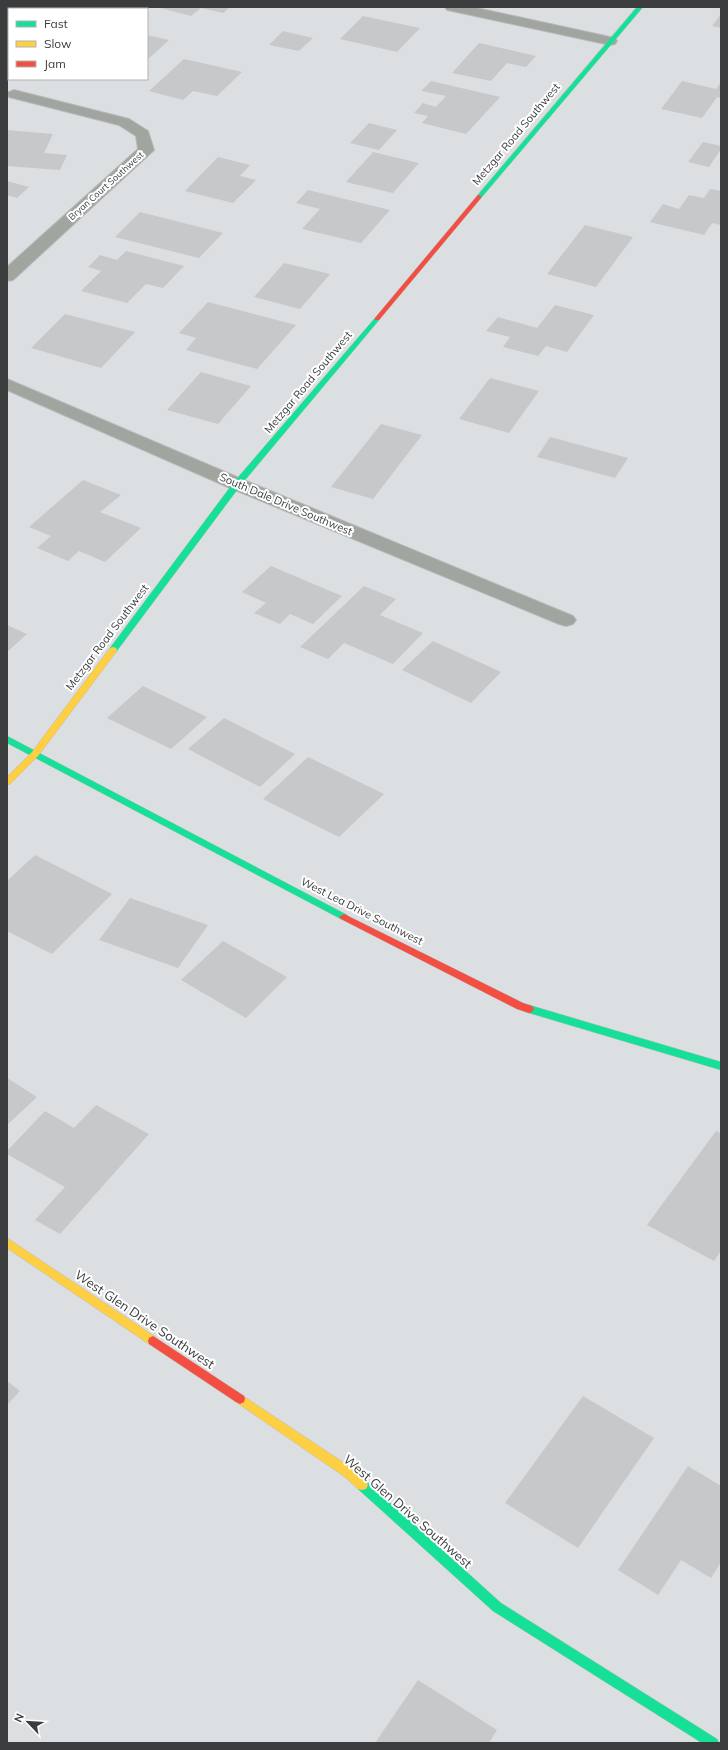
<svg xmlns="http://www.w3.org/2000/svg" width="728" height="1750" viewBox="0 0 728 1750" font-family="Mulish,sans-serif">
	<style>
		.building { fill: #c6c8ca }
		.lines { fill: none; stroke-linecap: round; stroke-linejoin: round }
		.street-casing { stroke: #b9bbbc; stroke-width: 2 }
		.fast-casing { stroke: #b9bbbc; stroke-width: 1 }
		.slow-casing { stroke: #b9bbbc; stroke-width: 1 }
		.jam-casing { stroke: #b9bbbc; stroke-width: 1 }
		.street { fill: #a1a5a0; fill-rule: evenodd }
		.fast { fill: #16e098; fill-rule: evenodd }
		.slow { fill: #ffcf43; fill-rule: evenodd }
		.jam { fill: #f24e42; fill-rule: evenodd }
		.labels { text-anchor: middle; stroke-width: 4; stroke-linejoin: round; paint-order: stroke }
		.far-street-label { font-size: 9px; fill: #3a3c3e; stroke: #fff }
		.street-label { font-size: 11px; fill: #3a3c3e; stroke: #fff }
		.near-street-label { font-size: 13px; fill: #3a3c3e; stroke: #fff }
	</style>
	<rect width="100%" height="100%" fill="#dcdfe1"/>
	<g class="building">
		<path d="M156 7H230L223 13 201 8 191 16Z"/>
		<path d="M721 14V28L712 26Z"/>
		<path d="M363 16 420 28 397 52 340 39Z"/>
		<path d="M283 31 313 38 299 51 269 45Z"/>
		<path d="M147 35 169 40 147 60Z"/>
		<path d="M479 43 536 56 526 67 507 63 491 81 452 73Z"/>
		<path d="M184 59 242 72 217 96 193 91 183 100 149 91Z"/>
		<path d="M431 81 500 97 466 134 422 123 428 116 414 113 423 103 436 107 446 96 421 91Z"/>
		<path d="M682 81 716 89 721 82V98L717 97 702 118 661 109Z"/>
		<path d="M369 123 397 130 379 150 350 143Z"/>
		<path d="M7 130 53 134 44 153 67 155 60 170 7 166Z"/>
		<path d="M703 142 721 146V149L709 167 688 162Z"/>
		<path d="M373 152 419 163 393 193 346 182Z"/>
		<path d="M218 157 250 165 240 176 256 180 233 203 185 191Z"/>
		<path d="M7 181 29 187 17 198 7 195Z"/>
		<path d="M710 189 721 191V225L712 223 704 235 650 222 663 204 679 209 689 195 704 198Z"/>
		<path d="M308 190 390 210 361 243 302 229 320 209 296 203Z"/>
		<path d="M140 212 223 233 199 258 115 237Z"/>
		<path d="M585 225 633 237 596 287 547 274Z"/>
		<path d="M126 251 184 266 163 288 146 284 127 303 81 291 101 271 88 267 100 255 117 260Z"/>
		<path d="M284 263 330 274 300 309 254 297Z"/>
		<path d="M208 302 296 325 257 369 186 350 196 338 179 333Z"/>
		<path d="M555 305 594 315 567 352 546 346 538 356 503 347 510 337 486 331 498 317 537 328Z"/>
		<path d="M65 314 135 332 101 368 31 348Z"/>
		<path d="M201 372 251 386 218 424 167 410Z"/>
		<path d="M490 378 539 391 509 433 459 419Z"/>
		<path d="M381 424 422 435 373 499 331 487Z"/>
		<path d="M550 437 628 458 615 478 537 457Z"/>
		<path d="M83 480 121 495 100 512 141 528 105 562 79 551 68 561 37 548 51 536 29 527Z"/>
		<path d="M271 566 342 596 313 624 290 614 280 624 254 613 266 603 242 592Z"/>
		<path d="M364 586 396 599 380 615 423 633 393 664 344 643 328 659 300 647Z"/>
		<path d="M7 625 27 634 7 652Z"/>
		<path d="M433 641 501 672 471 703 402 670Z"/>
		<path d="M143 686 207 717 171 749 107 718Z"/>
		<path d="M224 718 295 754 260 787 188 749Z"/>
		<path d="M308 757 384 794 339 837 263 799Z"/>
		<path d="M35 855 112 894 52 954 7 931V881Z"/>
		<path d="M130 898 208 925 178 968 99 940Z"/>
		<path d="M223 941 287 977 246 1018 181 980Z"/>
		<path d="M7 1078 37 1097 7 1125Z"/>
		<path d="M96 1105 149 1134 60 1234 35 1220 65 1187 7 1154V1151L45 1111 74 1128Z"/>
		<path d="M716 1131 721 1133V1251L714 1261 647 1225Z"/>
		<path d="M7 1381 20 1391 7 1405Z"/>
		<path d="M583 1396 654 1438 578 1548 505 1503Z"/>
		<path d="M688 1466 721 1486V1562L711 1578 681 1560 658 1595 618 1570Z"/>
		<path d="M418 1680 497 1730 489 1743H375Z"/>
	</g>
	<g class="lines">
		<defs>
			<g id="street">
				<path d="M445 7H472L610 37 615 38 617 41 615 44 610 45 452 11 447 10Z"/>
				<path d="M14 90 129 119 148 131 154 150 13 280 7 281V267L138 149 136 136 119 125 9 97 7 93Z"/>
				<path d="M7 379 244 480 573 616 576 620 573 624 566 626 559 624 230 488 7 390Z"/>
			</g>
			<g id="fast">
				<path d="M637 7H643L481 198H477V196Z"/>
				<path d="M377 317 379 318V320L240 486 116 652H110L109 650 110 648 234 482 375 318Z"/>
				<path d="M7 736 347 915 349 917 347 919H341L7 743Z"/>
				<path d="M529 1005 721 1062V1070L526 1012 524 1009 526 1006Z"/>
				<path d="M362 1480 366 1481 501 1603 717 1739 719 1743H702L493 1611 358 1489 356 1485 358 1481Z"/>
			</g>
			<g id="slow">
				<path d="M113 647 116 648 117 650 116 652 38 756 10 784 7 785V777L32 752 110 648Z"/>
				<path d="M7 1238 157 1338 158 1341 157 1344 153 1346 149 1344 7 1248Z"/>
				<path d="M240 1394 353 1469 366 1481 368 1485 366 1489 362 1490 358 1489 345 1477 236 1402 235 1399 236 1396Z"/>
			</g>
			<g id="jam">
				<path d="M479 195 481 196V198L379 320H375V318L477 196Z"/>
				<path d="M344 914 523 1003 532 1006 534 1009 532 1012 529 1013 517 1009 341 919 339 917Z"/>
				<path d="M153 1336 244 1396 245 1399 244 1402 240 1404 236 1402 149 1344 148 1341 149 1338Z"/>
			</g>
		</defs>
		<use href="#street" class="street-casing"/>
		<use href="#fast" class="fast-casing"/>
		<use href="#slow" class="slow-casing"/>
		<use href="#jam" class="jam-casing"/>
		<use href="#street" class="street"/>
		<use href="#fast" class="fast"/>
		<use href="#slow" class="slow"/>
		<use href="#jam" class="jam"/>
	</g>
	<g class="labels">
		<g class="far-street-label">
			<text transform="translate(106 186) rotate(-42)" y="3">Bryan Court Southwest</text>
		</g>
		<g class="street-label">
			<text transform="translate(516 134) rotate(-50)" y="4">Metzgar Road Southwest</text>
			<text transform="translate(308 382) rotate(-50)" y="4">Metzgar Road Southwest</text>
			<text transform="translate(286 504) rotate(23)" y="4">South Dale Drive Southwest</text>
			<text transform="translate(107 637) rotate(-53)" y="4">Metzgar Road Southwest</text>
			<text transform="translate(362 911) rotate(27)" y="4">West Lea Drive Southwest</text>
		</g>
		<g class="near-street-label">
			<text transform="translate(145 1319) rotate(34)" y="5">West Glen Drive Southwest</text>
			<text transform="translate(408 1511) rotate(41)" y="5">West Glen Drive Southwest</text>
		</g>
	</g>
	<rect width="728" height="1750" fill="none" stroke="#3a3c3e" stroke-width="16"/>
	<rect x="8" y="8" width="140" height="72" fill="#ffffff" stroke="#b0b1b2"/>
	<rect x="16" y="21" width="20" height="6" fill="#16e098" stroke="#b0b1b2"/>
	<text x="44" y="28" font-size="12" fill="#3a3c3e">Fast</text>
	<rect x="16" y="41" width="20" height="6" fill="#ffcf43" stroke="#b0b1b2"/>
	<text x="44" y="48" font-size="12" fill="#3a3c3e">Slow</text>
	<rect x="16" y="61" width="20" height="6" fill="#f24e42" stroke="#b0b1b2"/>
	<text x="44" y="68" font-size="12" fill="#3a3c3e">Jam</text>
	<g transform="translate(28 1722) rotate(295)" stroke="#ffffff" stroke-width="3" paint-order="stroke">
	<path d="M0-3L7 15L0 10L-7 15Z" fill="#3a3c3e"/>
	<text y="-6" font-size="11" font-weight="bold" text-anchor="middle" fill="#3a3c3e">N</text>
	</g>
</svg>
